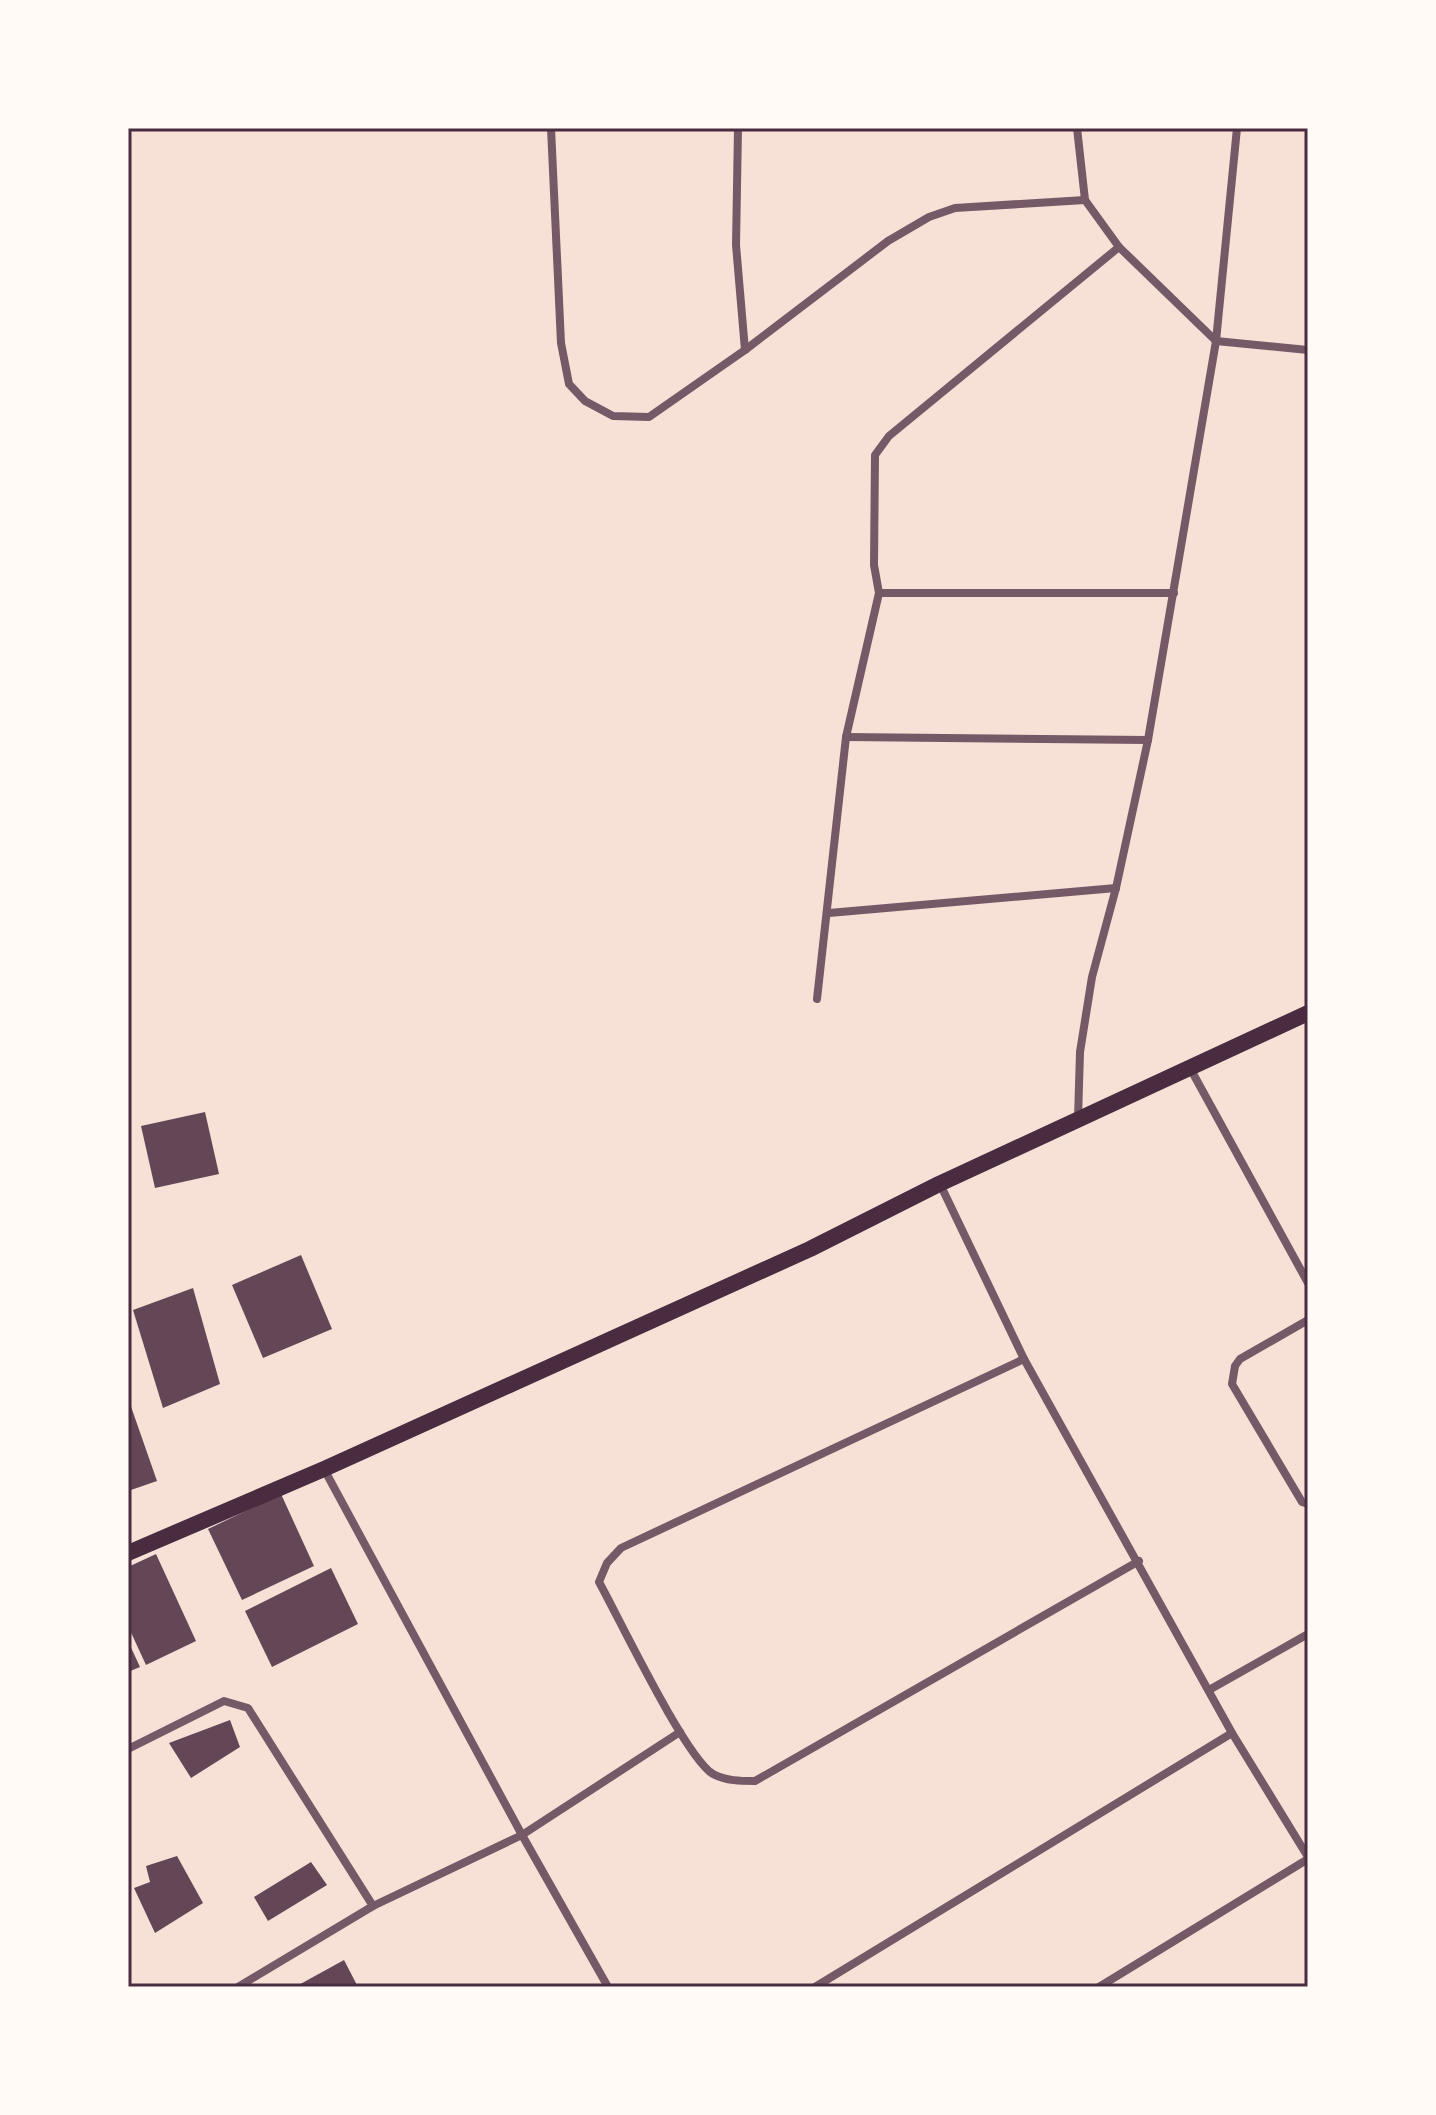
<svg xmlns="http://www.w3.org/2000/svg" width="1436" height="2115" viewBox="0 0 1436 2115" font-family="'Alegreya Sans',sans-serif">
	<style>
		.building { fill: #644757 }
		.lines { fill: none; stroke-linecap: round; stroke-linejoin: round }
		.minor { stroke: #755966; stroke-width: 8 }
		.secondary { stroke: #4a2c40; stroke-width: 16 }
		.neatline { fill: none; stroke: #4a2c40; stroke-width: 3 }
	</style>
	<rect width="100%" height="100%" fill="#f7e1d7"/>
	<g class="building">
		<path d="M205 1112 219 1174 155 1188 141 1126Z"/>
		<path d="M301 1255 332 1329 263 1358 232 1285Z"/>
		<path d="M193 1288 220 1384 163 1408 133 1310Z"/>
		<path d="M128 1398 157 1481 128 1491Z"/>
		<path d="M281 1494 314 1566 242 1600 208 1529Z"/>
		<path d="M156 1554 196 1641 146 1665 128 1626V1567Z"/>
		<path d="M331 1568 358 1624 272 1667 245 1611Z"/>
		<path d="M128 1641 140 1667 128 1672Z"/>
		<path d="M230 1720 240 1747 191 1778 169 1743Z"/>
		<path d="M177 1856 203 1903 155 1933 134 1888 150 1882 146 1866Z"/>
		<path d="M311 1862 327 1885 268 1921 254 1897Z"/>
		<path d="M344 1960 358 1987H295Z"/>
	</g>
	<g class="lines">
		<g class="minor">
			<path d="M551 128 561 343 569 384 585 401 613 416 649 417 745 350 888 241 929 217 955 208 1085 200"/>
			<path d="M738 128 736 245 745 350"/>
			<path d="M1077 128 1085 200 1119 247 1216 341 1308 350"/>
			<path d="M879 593H1174"/>
			<path d="M846 737 1148 740"/>
			<path d="M829 913 1116 888"/>
			<path d="M817 999 846 737 879 593 874 565 875 455 889 436 1119 247"/>
			<path d="M1190 1068 1308 1283"/>
			<path d="M1078 1118 1080 1052 1092 977 1116 888 1148 740 1216 341 1237 128"/>
			<path d="M940 1184 1024 1359 1232 1733 1308 1857"/>
			<path d="M1308 1320 1240 1359 1235 1366 1232 1384 1302 1502 1308 1504"/>
			<path d="M1024 1359 621 1548 607 1563 599 1582C619 1618 685 1757 713 1774 726 1781 741 1781 755 1781L1139 1561"/>
			<path d="M324 1469 522 1835 608 1987"/>
			<path d="M1209 1690 1308 1634"/>
			<path d="M128 1749 224 1701 248 1708 373 1906"/>
			<path d="M238 1987 373 1906 522 1835 680 1732"/>
			<path d="M815 1987 1232 1733"/>
			<path d="M1099 1987 1308 1859"/>
		</g>
		<path class="secondary" d="M128 1553 324 1469 810 1249 939 1184 1308 1013"/>
	</g>
	<rect width="1436" height="2115" fill="none" stroke="#fffaf5" stroke-width="260"/>
	<rect x="130" y="130" width="1176" height="1855" class="neatline"/>
</svg>
